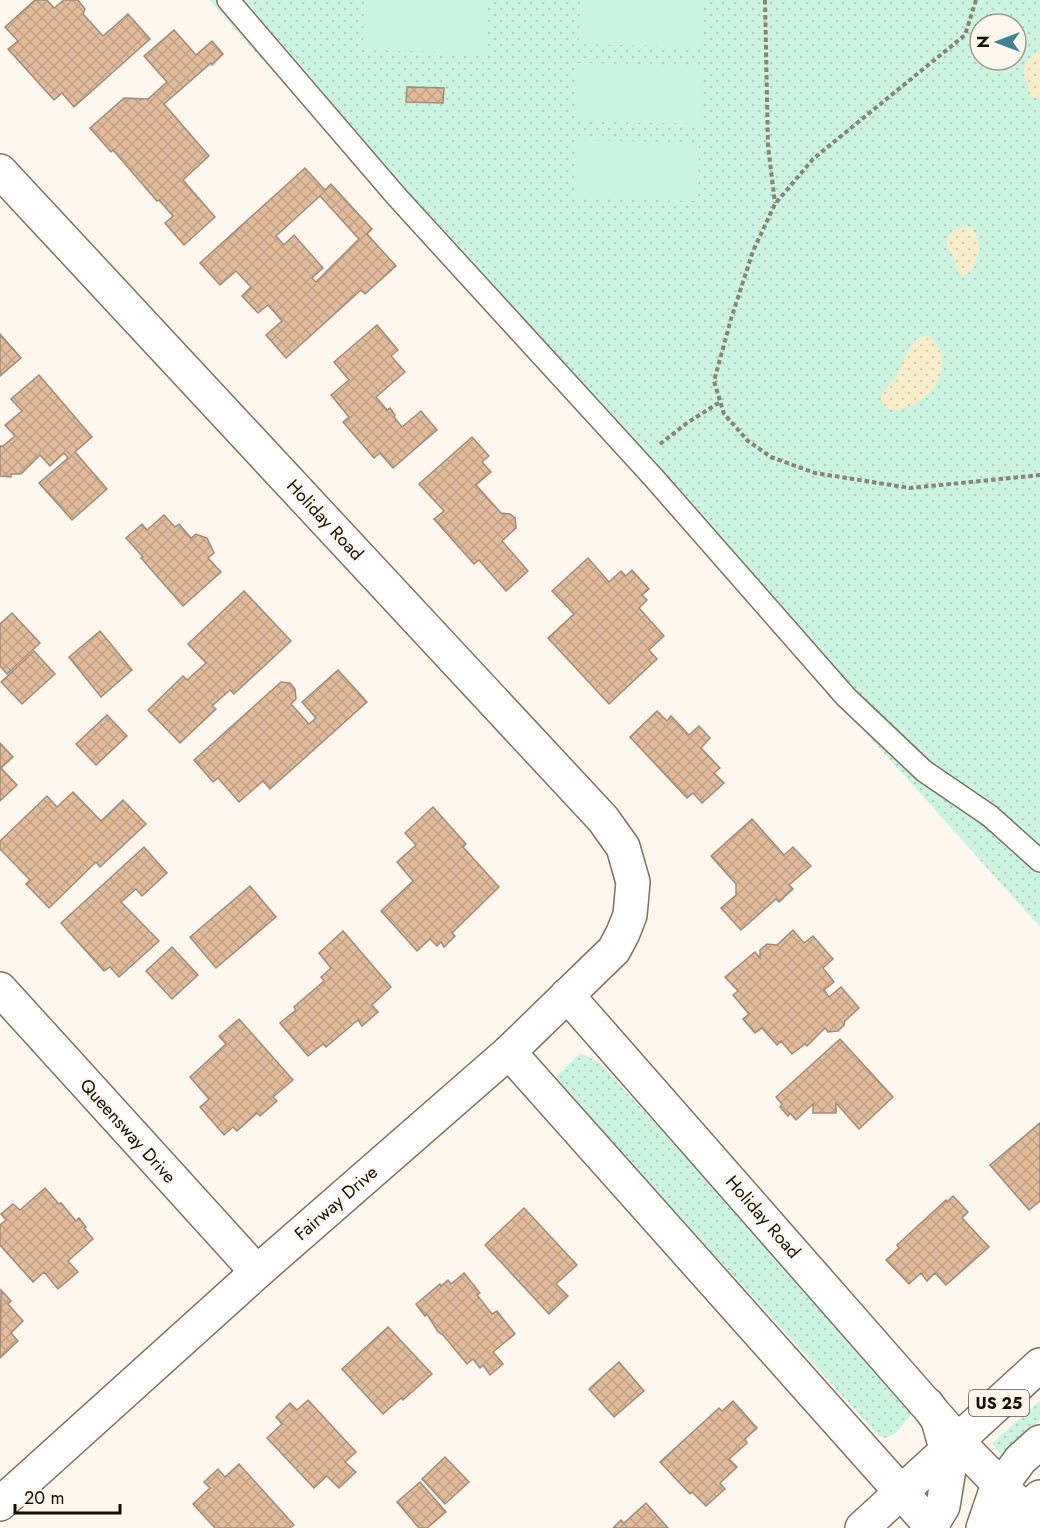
<svg xmlns="http://www.w3.org/2000/svg" width="1040" height="1528" viewBox="0 0 1040 1528" font-family="Jost,sans-serif">
	<style>
		.grass { fill: url(#grass-dots); fill-rule: evenodd }
		.sand { fill: url(#sand-dots) }
		.green { fill: #ccf5e1 }
		.building { fill: url(#building-cross-hatch); stroke: #a18b78; stroke-width: 1.5; fill-rule: evenodd }
		.lines { fill: none; stroke-linecap: round; stroke-linejoin: round }
		.lane-casing { stroke: #7f7059; stroke-width: 24 }
		.street-casing { stroke: #7f7059; stroke-width: 36 }
		.secondary-casing { stroke: #7f7059; stroke-width: 36 }
		.primary-casing { stroke: #7f7059; stroke-width: 36 }
		.path { stroke: #89847a; stroke-width: 4; stroke-dasharray: 4.5 3; stroke-linecap: butt }
		.lane { stroke: #fff; stroke-width: 21 }
		.street { stroke: #fff; stroke-width: 33 }
		.secondary { stroke: #fff; stroke-width: 33 }
		.primary { stroke: #fff; stroke-width: 33 }
		.labels { text-anchor: middle; stroke-width: 4.5; stroke-linejoin: round; paint-order: stroke }
		.shield { fill: #fdf7ed; stroke: #5b554c; stroke-width: 1.5 }
		.shield-label { font-size: 16px; font-weight: bold; fill: #151007 }
		.street-label { font-size: 18px; fill: #151007; stroke: #fdf7ed }
	</style>
	<defs>
		<pattern id="grass-dots" width="8" height="8" patternUnits="userSpaceOnUse" patternTransform="scale(1.5)"><rect width="8" height="8" fill="#ccf5e1"/><path d="M2 2h.1M6 6h.1" fill="none" stroke="#aed1c0" stroke-width="1.8" stroke-linecap="round"/></pattern>
		<pattern id="sand-dots" width="8" height="8" patternUnits="userSpaceOnUse" patternTransform="scale(1.5)"><rect width="8" height="8" fill="#f8eec9"/><path d="M2 2h.1M6 6h.1" fill="none" stroke="#d4cbab" stroke-width="1.8" stroke-linecap="round"/></pattern>
		<pattern id="building-cross-hatch" width="8" height="8" patternUnits="userSpaceOnUse" patternTransform="scale(1.5)"><rect width="8" height="8" fill="#e1bb9a"/><path d="M0 0l8 8M0 8l8-8" fill="none" stroke="#c0a083"/></pattern>
	</defs>
	<rect width="100%" height="100%" fill="#fdf7ed"/>
	<g class="grass">
		<path d="M209 0H1040V927ZM980 24H1016V60H980Z"/>
		<path d="M580 1053 599 1062 910 1403 914 1411 896 1433 886 1438 878 1435 566 1091 557 1076Z"/>
		<path d="M1040 1401V1420L1001 1455 992 1443Z"/>
	</g>
	<g class="sand">
		<path d="M1040 50V98H1035L1029 95 1028 85 1024 77 1025 62Z"/>
		<path d="M967 226 972 228C984 242 979 258 971 272L963 276C956 271 957 267 954 260 948 248 942 241 953 230Z"/>
		<path d="M925 336C932 337 935 341 938 347 962 391 880 433 881 395 886 388 893 383 897 375 904 363 909 340 925 336Z"/>
	</g>
	<g class="green">
		<path d="M364 0H488L487 53 363 50Z"/>
		<path d="M580 0H704L703 47 579 44Z"/>
		<path d="M578 63 702 66 701 124 577 121Z"/>
		<path d="M576 140 699 143 698 201 574 198Z"/>
	</g>
	<g class="building">
		<path d="M35 0H47L54 8 64 0H78L85 9 83 14 103 36 128 14 150 39 74 107 62 93 54 100 8 49 18 41 5 27Z"/>
		<path d="M174 30 196 55 212 41 223 54 212 65 211 63 164 104 209 156 183 180 215 217 184 245 165 223 173 216 159 200 157 201 113 150 111 152 90 128 124 98 148 99 167 82 144 56Z"/>
		<path d="M407 87 444 88 443 103 406 102Z"/>
		<path d="M305 168 325 190 331 184 372 229 367 234 396 266 365 294 361 290 286 358 266 335 282 321 268 305 258 313 242 296 251 287 236 271 220 285 200 263ZM320 196 359 239 316 282 312 278 323 268 294 235 284 245 276 236Z"/>
		<path d="M377 325 398 350 391 356 405 372 376 397 387 410 390 408 395 415 394 417 402 427 421 411 437 430 393 468 380 453 374 458 343 422 349 417 331 395 349 380 334 362Z"/>
		<path d="M0 334 21 358 0 376Z"/>
		<path d="M39 375 92 437 75 452 107 489 72 520 39 483 68 458 64 453 50 466 40 455 21 474H11V477L0 476V446H3L15 436 5 425 22 411 11 399Z"/>
		<path d="M472 437 489 456 482 462 491 472 476 485 501 513 510 514 515 518 516 528 502 541 528 571 506 591 479 560 474 564 434 519 444 511 419 484Z"/>
		<path d="M164 515 175 527 179 524 191 538 196 534 207 538 214 553 208 558 221 572 183 606 141 558 143 557 126 538 142 524 147 530Z"/>
		<path d="M588 558 609 582 621 571 626 576 632 570 649 589 642 595 647 600 639 608 664 636 649 650 657 659 609 704 548 638 574 614 552 591Z"/>
		<path d="M244 591 291 641 234 694 230 690 212 706 216 709 180 743 148 710 183 676 187 680 206 663 188 644Z"/>
		<path d="M12 613 40 643 7 674 0 666V624Z"/>
		<path d="M100 631 132 670 101 697 69 657Z"/>
		<path d="M34 651 55 674 22 704 1 682Z"/>
		<path d="M338 670 367 702 270 789 263 781 239 802 218 778 213 782 194 760 281 682 290 683 295 689 296 699 291 704 309 724 316 718 302 702Z"/>
		<path d="M657 711 667 721 671 716 689 735 699 726 710 738 701 748 720 768 714 773 724 783 702 803 693 793 687 798 630 737Z"/>
		<path d="M107 715 127 736 96 765 76 744Z"/>
		<path d="M0 743 13 757 1 768 17 785 0 801Z"/>
		<path d="M73 792 101 821 123 800 146 824 100 867 96 862 49 908 26 884 30 880 0 849V841L47 796 57 807Z"/>
		<path d="M433 807 466 844 463 847 499 887 452 933 455 936 444 947 441 942 437 946 430 939 417 951 381 911 413 881 397 862 416 845 405 833Z"/>
		<path d="M752 819 784 855 793 847 811 866 789 885 793 889 779 902 776 899 741 930 721 908 736 895V884L711 856Z"/>
		<path d="M144 847 167 873 142 896 136 889 121 902 159 941 119 977 110 967 104 971 61 923Z"/>
		<path d="M250 886 276 917 216 968 190 937Z"/>
		<path d="M793 930 804 943 813 936 833 959 823 968 834 982 824 990 829 997 841 987 859 1008 845 1021 844 1025 838 1031 828 1032 825 1028 807 1046 805 1044 792 1054 781 1041 777 1045 762 1028 755 1033 743 1019 749 1014 733 995 738 991 725 977 755 952 760 958V950L767 944 777 945Z"/>
		<path d="M343 931 391 987 372 1005 378 1012 362 1026 358 1020 326 1047 323 1044 308 1056 280 1023 296 1010 294 1007 324 981 321 977 331 968 319 953Z"/>
		<path d="M172 947 198 975 172 999 146 971Z"/>
		<path d="M239 1019 293 1080 273 1097 277 1101 260 1116 257 1113 237 1131 233 1127 224 1135 200 1107 209 1099 190 1077 226 1044 219 1036Z"/>
		<path d="M840 1039 893 1097 859 1129 836 1103V1113H813V1104L796 1120 790 1113 788 1116 780 1107 782 1104 776 1097Z"/>
		<path d="M1040 1123V1201L1029 1210 990 1165Z"/>
		<path d="M45 1188 59 1204 61 1203 76 1221 79 1218 86 1227 84 1228 93 1239 68 1261 78 1272 58 1289 44 1272 33 1282 0 1245V1225L6 1220 1 1214 13 1204 20 1210Z"/>
		<path d="M953 1196 968 1212 962 1218 989 1247 946 1285 935 1273 927 1281 921 1273 909 1284 886 1260 899 1248 897 1245 946 1200 947 1202Z"/>
		<path d="M524 1208 577 1265 556 1284 568 1296 549 1314 485 1245Z"/>
		<path d="M464 1273 480 1293 477 1295 492 1314 497 1311 515 1334 493 1352 503 1364 490 1375 483 1365 480 1368 473 1359 467 1364 443 1335 438 1332 427 1314 425 1316 416 1304 440 1284 441 1286 448 1280 451 1284Z"/>
		<path d="M1 1290 11 1301 8 1304 23 1321 11 1333 18 1341 0 1358Z"/>
		<path d="M388 1327 432 1374 403 1400 401 1398 383 1414 342 1369Z"/>
		<path d="M619 1362 644 1391 614 1417 589 1389Z"/>
		<path d="M308 1400 356 1452 345 1462 356 1472 339 1488 327 1476 314 1488 267 1438 282 1424 276 1417 290 1403 297 1410Z"/>
		<path d="M733 1401 757 1428 745 1439 747 1443 729 1459 737 1467 720 1483 725 1489 706 1506 692 1492 690 1494 660 1462 719 1408 722 1411Z"/>
		<path d="M445 1457 469 1482 445 1504 422 1479Z"/>
		<path d="M239 1464 294 1525 290 1528H215L193 1504 210 1488 204 1482 218 1469 225 1477Z"/>
		<path d="M420 1482 446 1512 427 1528H419L397 1502Z"/>
		<path d="M646 1503 668 1528H613L621 1520 624 1523Z"/>
	</g>
	<g class="lines">
		<defs>
			<path id="lane" d="M228 0 397 197 653 477 846 697 924 771 990 816 1040 861"/>
			<g id="street">
				<path d="M0 171 603 819 623 847 633 882 630 915 623 933 614 950 509 1052 257 1272 0 1504"/>
				<path d="M0 989 257 1272"/>
				<path d="M567 995 946 1427"/>
				<path d="M509 1052 901 1492"/>
			</g>
			<g id="secondary">
				<path d="M957 1441 1040 1526"/>
				<path d="M901 1492 933 1528"/>
			</g>
			<g id="primary">
				<path d="M927 1404 938 1420 950 1463 943 1506 930 1528"/>
				<path d="M862 1528 1040 1365"/>
				<path d="M983 1528 995 1493 1021 1459 1040 1442"/>
				<path d="M1007 1528 1040 1497"/>
			</g>
		</defs>
		<use href="#lane" class="lane-casing"/>
		<use href="#street" class="street-casing"/>
		<use href="#secondary" class="secondary-casing"/>
		<use href="#primary" class="primary-casing"/>
		<g class="path">
			<path d="M765 0 768 146 775 203"/>
			<path d="M976 0 965 35 813 159 775 204 753 251 731 319 714 381 724 414 748 441 771 457 815 473 910 488 1040 475"/>
			<path d="M660 444 687 423 720 402"/>
		</g>
		<use href="#lane" class="lane"/>
		<use href="#street" class="street"/>
		<use href="#secondary" class="secondary"/>
		<use href="#primary" class="primary"/>
	</g>
	<g class="labels">
		<rect class="shield" x="969" y="1390" width="60" height="26" rx="4.5"/>
		<g class="shield-label">
			<text x="999" y="1409">US 25</text>
		</g>
		<g class="street-label">
			<text transform="translate(325 520) rotate(47)" y="6">Holiday Road</text>
			<text transform="translate(128 1131) rotate(48)" y="6">Queensway Drive</text>
			<text transform="translate(336 1203) rotate(-41)" y="6">Fairway Drive</text>
			<text transform="translate(763 1217) rotate(49)" y="6">Holiday Road</text>
		</g>
	</g>
	<g transform="translate(998 42) rotate(270)"><circle r="28" fill="#fdf7ed" stroke="#a09b91" stroke-width="1.5"/>
	<path d="M0-4.5L10 22L0 15L-10 22Z" fill="#418294"/>
	<text y="-9" font-size="16" font-weight="bold" text-anchor="middle" fill="#151007">N</text>
	</g>
	<path d="M15 1504v9h105v-9" fill="none" stroke="#151007" stroke-width="3"/>
	<text x="24" y="1504" font-size="18" fill="#151007" stroke="#fdf7ed" stroke-width="4.5" paint-order="stroke">20 m</text>
</svg>
